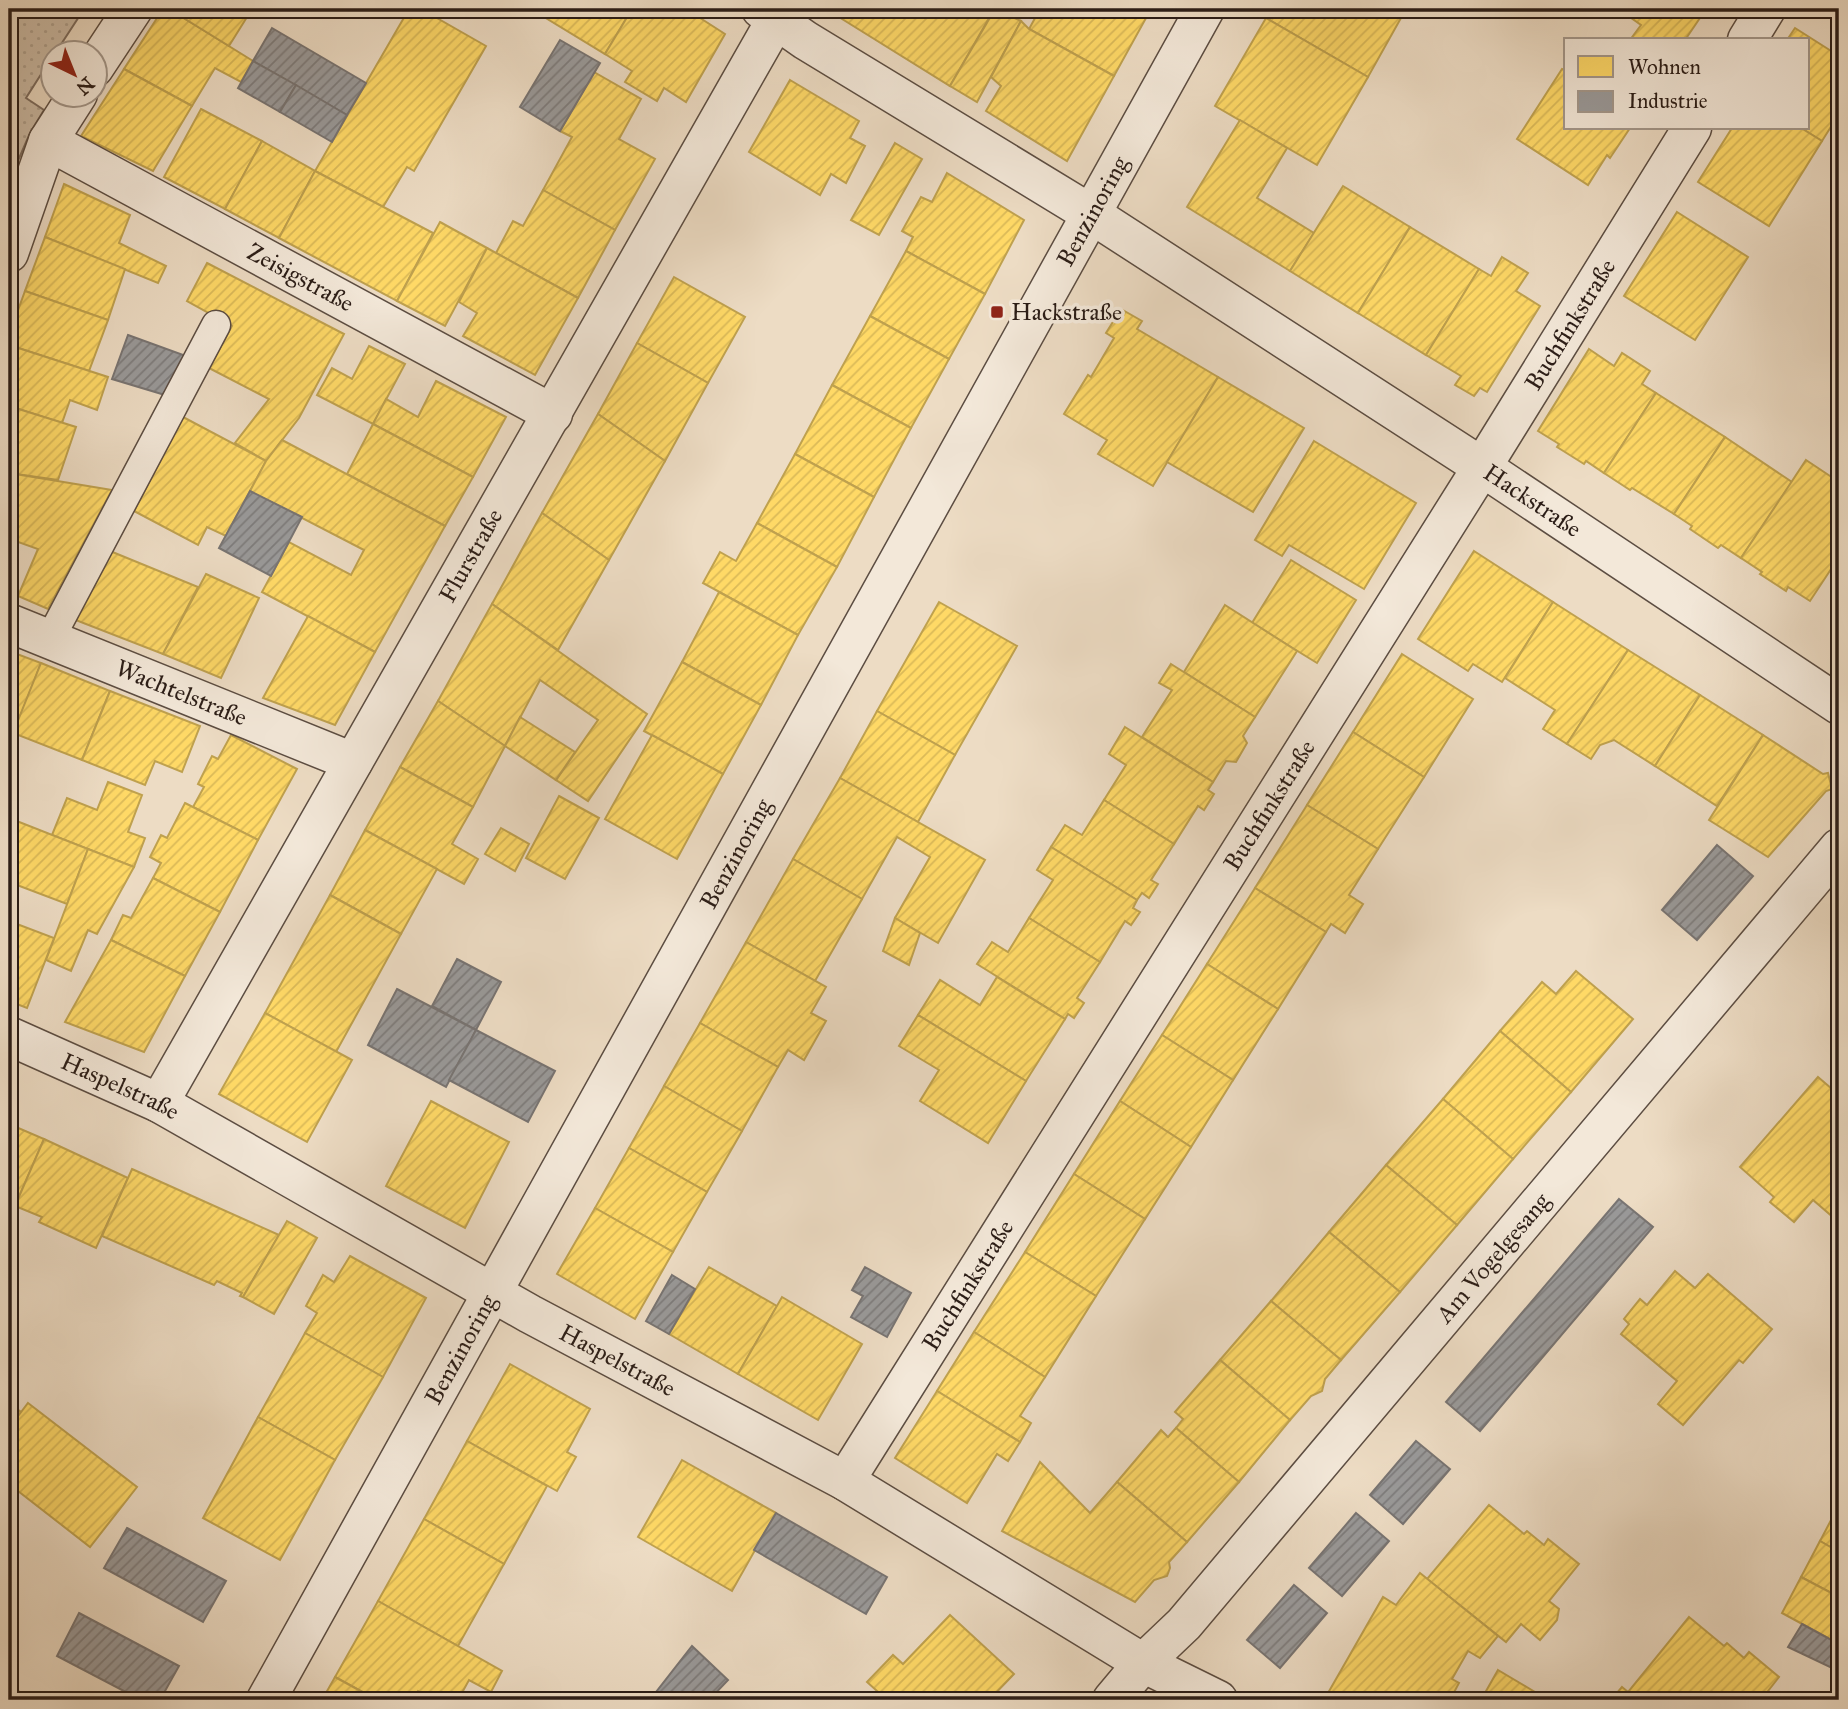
<svg xmlns="http://www.w3.org/2000/svg" width="1848" height="1709" viewBox="0 0 1848 1709" font-family="'IM FELL Great Primer',serif">
	<style>
		.grass { fill: url(#grass-dots); stroke: #7c6c5f; stroke-width: 2 }
		.homes { fill: url(#homes-hatch); stroke: #bfa14e; stroke-width: 2 }
		.industry { fill: url(#industry-hatch); stroke: #787472; stroke-width: 2 }
		.lines { fill: none; stroke-linecap: round; stroke-linejoin: round }
		.service-casing { stroke: #5c4d42; stroke-width: 31 }
		.minor-casing { stroke: #5c4d42; stroke-width: 41 }
		.service { stroke: #f3e8d9; stroke-width: 28 }
		.minor { stroke: #f3e8d9; stroke-width: 38 }
		.poi-dot { fill: #8f2418; stroke: #f3e8d9; stroke-width: 2.5 }
		.labels { text-anchor: middle; stroke-width: 7; stroke-linejoin: round; paint-order: stroke }
		.street-label { font-size: 24px; fill: #2b1d17; stroke: #f3e8d9 }
		.poi-label { font-size: 24px; fill: #2b1d17; stroke: #f3e8d9; text-anchor: start }
	</style>
	<defs>
		<pattern id="grass-dots" width="8" height="8" patternUnits="userSpaceOnUse" patternTransform="scale(1.75)"><rect width="8" height="8" fill="#ccbca7"/><path d="M2 2h.1M6 6h.1" fill="none" stroke="#afa18f" stroke-width="1.8" stroke-linecap="round"/></pattern>
		<pattern id="homes-hatch" width="6" height="6" patternUnits="userSpaceOnUse" patternTransform="scale(1.75)"><rect width="6" height="6" fill="#ffd966"/><path d="M-1 1l2-2M0 6l6-6M5 7l2-2" fill="none" stroke="#dbba58"/></pattern>
		<pattern id="industry-hatch" width="6" height="6" patternUnits="userSpaceOnUse" patternTransform="scale(1.75)"><rect width="6" height="6" fill="#999"/><path d="M-1 1l2-2M0 6l6-6M5 7l2-2" fill="none" stroke="#7d7c7c"/></pattern>
	</defs>
	<rect width="100%" height="100%" fill="#eddcc4"/>
	<filter id="stains"><feTurbulence type="fractalNoise" baseFrequency=".00286" numOctaves="4"/><feColorMatrix values="0 0 0 0 .2 0 0 0 0 .09 0 0 0 0 .02 0 0 0 .5 -.17"/></filter>
	<radialGradient id="worn" r=".72"><stop offset=".6" stop-color="#630" stop-opacity="0"/><stop offset="1" stop-color="#630" stop-opacity=".3"/></radialGradient>
	<path class="grass" d="M11 9H84L56 52H52V57L26 98 44 110 30 133 14 170 9 168V12Z"/>
	<g class="homes">
		<path d="M163 9H169L253 61 241 82 215 68 192 106 124 69Z"/>
		<path d="M169 9H252L229 46Z"/>
		<path d="M409 9H421L486 46 414 171 407 167 383 207 315 171Z"/>
		<path d="M531 9H632L605 54Z"/>
		<path d="M632 9H686L725 34 686 102 664 88 657 101 625 82 632 71 605 54Z"/>
		<path d="M837 9H985L992 13 950 86 834 14Z"/>
		<path d="M995 9 1021 21 977 102 950 86Z"/>
		<path d="M1040 9H1151L1114 76 1029 29Z"/>
		<path d="M1271 9H1406L1368 77 1266 18Z"/>
		<path d="M1621 9H1706L1685 40H1630L1641 25 1620 10Z"/>
		<path d="M1266 18 1368 77 1317 165 1215 106Z"/>
		<path d="M1021 21 1029 29 1114 76 1067 161 986 111 1001 86 991 77Z"/>
		<path d="M1795 28 1839 56V114L1822 141 1801 128H1808V40H1787Z"/>
		<path d="M124 69 192 106 153 171 81 136Z"/>
		<path d="M1562 69 1566 71V128H1630L1610 158 1607 155 1588 185 1517 139Z"/>
		<path d="M594 72 641 99 619 139 655 159 615 230 543 190 572 137 560 131Z"/>
		<path d="M790 80 859 121 850 138 865 146 846 183 831 174 820 195 749 152Z"/>
		<path d="M201 109 262 141 225 209 164 177Z"/>
		<path d="M1240 120 1287 148 1257 198 1314 233 1290 271 1187 207Z"/>
		<path d="M1732 128H1801L1822 141 1769 226 1698 182Z"/>
		<path d="M262 141 315 171 279 238 225 209Z"/>
		<path d="M895 143 922 159 879 235 851 220Z"/>
		<path d="M315 171 433 233 397 301 279 238Z"/>
		<path d="M947 173 1024 220 985 294 906 251 913 237 902 231 921 197 932 202Z"/>
		<path d="M64 184 130 215 119 243 166 266 158 283 45 237Z"/>
		<path d="M1343 186 1410 227 1358 313 1290 271Z"/>
		<path d="M543 190 615 230 578 298 496 253 513 221 523 226Z"/>
		<path d="M1677 212 1748 257 1695 340 1624 296Z"/>
		<path d="M440 222 487 248 445 326 397 301Z"/>
		<path d="M1410 227 1479 269 1426 355 1358 313Z"/>
		<path d="M45 237 125 269 108 320 25 291Z"/>
		<path d="M487 248 578 298 535 375 463 336 477 313 459 302Z"/>
		<path d="M906 251 985 294 949 359 870 316Z"/>
		<path d="M1502 257 1528 273 1516 291 1540 306 1487 392 1480 388 1474 396 1455 385 1461 376 1426 355 1479 269 1491 276Z"/>
		<path d="M207 263 344 334 299 418 266 461 235 443 269 399 209 368 232 326 187 301Z"/>
		<path d="M674 277 745 317 708 383 637 343Z"/>
		<path d="M25 291 108 320 89 371 9 345V335Z"/>
		<path d="M1121 309 1142 321 1137 329 1218 377 1153 486 1098 454 1107 440 1064 414 1088 375 1091 377 1114 338 1106 333Z"/>
		<path d="M870 316 949 359 911 428 832 385Z"/>
		<path d="M637 343 708 383 665 461 598 414Z"/>
		<path d="M9 345 108 377 97 410 70 400 62 423 9 406Z"/>
		<path d="M369 346 405 364 373 424 317 395 332 368 352 379Z"/>
		<path d="M1589 349 1614 366 1622 353 1650 371 1642 384 1656 393 1604 473 1586 461 1584 464 1557 447 1559 444 1538 431Z"/>
		<path d="M1218 377 1304 428 1253 512 1167 462Z"/>
		<path d="M436 381 506 417 473 477 373 424 386 399 418 417Z"/>
		<path d="M832 385 911 428 874 497 795 454Z"/>
		<path d="M1656 393 1725 437 1674 514 1632 488 1630 490 1604 473Z"/>
		<path d="M9 406 76 427 58 480 9 473Z"/>
		<path d="M598 414 665 461 609 560 542 513Z"/>
		<path d="M183 417 266 461 226 536 207 527 198 545 134 511Z"/>
		<path d="M373 424 473 477 445 526 347 474Z"/>
		<path d="M1725 437 1792 482 1741 558 1721 545 1718 548 1690 529 1692 526 1674 514Z"/>
		<path d="M282 440 445 526 375 652 262 592 289 542 351 575 364 550 250 491 266 461Z"/>
		<path d="M1314 441 1416 503 1364 589 1289 545 1282 556 1255 540Z"/>
		<path d="M795 454 874 497 837 567 757 523Z"/>
		<path d="M1806 460 1839 482V557L1810 601 1788 587 1786 591 1760 574 1762 572 1741 558Z"/>
		<path d="M9 473 112 490 48 609 18 596 38 549 10 539 9 542Z"/>
		<path d="M542 513 609 560 558 650 492 604Z"/>
		<path d="M757 523 837 567 798 635 703 583 720 552 736 561Z"/>
		<path d="M110 551 198 587 163 654 73 619Z"/>
		<path d="M1474 551 1553 602 1502 682 1473 664 1468 671 1418 639Z"/>
		<path d="M1291 560 1356 600 1317 663 1252 623Z"/>
		<path d="M206 574 259 598 221 678 163 654Z"/>
		<path d="M719 592 798 635 761 705 682 662Z"/>
		<path d="M939 602 1017 646 955 755 877 711Z"/>
		<path d="M1553 602 1628 650 1567 744 1543 729 1555 710 1505 678Z"/>
		<path d="M492 604 647 714 588 801 556 780 598 720 540 680 505 746 438 701Z"/>
		<path d="M1225 605 1297 651 1255 717 1184 672Z"/>
		<path d="M308 616 375 652 335 725 263 698Z"/>
		<path d="M1628 650 1700 695 1655 766 1614 740 1600 745 1591 759 1567 744Z"/>
		<path d="M9 651 41 663 9 745Z"/>
		<path d="M1402 654 1473 699 1424 777 1353 732Z"/>
		<path d="M682 662 761 705 723 774 644 731Z"/>
		<path d="M41 663 110 691 82 760 13 733Z"/>
		<path d="M1171 664 1255 717 1243 736 1247 743 1236 762 1226 761 1213 782 1142 737 1172 690 1159 683Z"/>
		<path d="M110 691 200 726 182 772 155 761 145 785 82 760Z"/>
		<path d="M1700 695 1763 735 1717 806 1655 766Z"/>
		<path d="M438 701 505 746 473 807 400 767Z"/>
		<path d="M877 711 955 755 918 822 840 778Z"/>
		<path d="M520 717 575 752 556 780 505 746Z"/>
		<path d="M1125 727 1213 782 1208 790 1214 794 1204 810 1198 806 1174 844 1104 800 1126 765 1109 754Z"/>
		<path d="M1353 732 1424 777 1378 849 1307 805Z"/>
		<path d="M231 735 297 769 258 840 193 807 204 787 198 784 212 756 218 759Z"/>
		<path d="M652 735 723 774 677 859 605 819Z"/>
		<path d="M1763 735 1823 774 1828 773 1832 789 1826 791 1768 857 1709 820Z"/>
		<path d="M400 767 473 807 452 844 478 859 464 884 365 830Z"/>
		<path d="M840 778 985 860 938 943 895 918 930 857 897 837 862 899 793 859Z"/>
		<path d="M108 782 142 795 128 832 145 838 134 867 52 835 67 798 97 810Z"/>
		<path d="M559 796 599 818 565 879 526 858Z"/>
		<path d="M1104 800 1174 844 1151 880 1158 884 1149 898 1142 893 1137 900 1051 847 1065 825 1082 835Z"/>
		<path d="M185 803 258 840 220 912 153 878 161 863 150 857 161 835 167 838Z"/>
		<path d="M1307 805 1378 849 1349 895 1363 904 1345 933 1331 924 1326 932 1255 888Z"/>
		<path d="M9 818 88 849 67 904 9 882Z"/>
		<path d="M501 828 529 844 515 871 485 854Z"/>
		<path d="M365 830 437 869 401 934 330 895Z"/>
		<path d="M1051 847 1137 900 1133 908 1140 912 1131 925 1125 921 1100 962 1029 918 1053 880 1037 870Z"/>
		<path d="M88 849 134 867 97 934 88 930 71 971 46 960Z"/>
		<path d="M793 859 862 899 815 981 746 942Z"/>
		<path d="M153 878 220 912 185 976 111 940 123 915 131 918Z"/>
		<path d="M1255 888 1326 932 1278 1009 1207 964Z"/>
		<path d="M330 895 401 934 336 1052 265 1013Z"/>
		<path d="M895 918 920 933 909 965 883 951Z"/>
		<path d="M1029 918 1100 962 1077 998 1084 1003 1074 1018 1068 1014 1065 1019 977 964 992 942 1008 952Z"/>
		<path d="M9 921 54 938 27 1008 9 1001Z"/>
		<path d="M111 940 185 976 144 1052 65 1022Z"/>
		<path d="M746 942 826 987 811 1013 826 1021 804 1060 788 1050 778 1067 700 1023Z"/>
		<path d="M1207 964 1278 1009 1233 1080 1162 1035Z"/>
		<path d="M1576 971 1633 1019 1571 1092 1500 1031 1542 982 1556 994Z"/>
		<path d="M997 977 1065 1019 1026 1081 918 1015 940 980 980 1005Z"/>
		<path d="M265 1013 352 1060 307 1142 219 1094Z"/>
		<path d="M918 1015 1026 1081 988 1143 920 1101 939 1070 899 1046Z"/>
		<path d="M700 1023 778 1067 742 1131 664 1086Z"/>
		<path d="M1500 1031 1571 1092 1513 1159 1443 1099Z"/>
		<path d="M1162 1035 1233 1080 1191 1147 1120 1101Z"/>
		<path d="M1818 1077 1839 1095V1212L1834 1218 1813 1200 1794 1222 1770 1202 1774 1197 1740 1167Z"/>
		<path d="M664 1086 742 1131 707 1192 629 1148Z"/>
		<path d="M1443 1099 1513 1159 1457 1225 1386 1165Z"/>
		<path d="M431 1101 509 1142 465 1228 386 1186Z"/>
		<path d="M1120 1101 1191 1147 1145 1219 1074 1174Z"/>
		<path d="M9 1124 44 1139 15 1206 9 1203Z"/>
		<path d="M44 1139 128 1178 96 1248 39 1222 42 1217 15 1206Z"/>
		<path d="M629 1148 707 1192 673 1252 595 1208Z"/>
		<path d="M1386 1165 1457 1225 1400 1292 1329 1232Z"/>
		<path d="M132 1169 279 1235 243 1297 240 1296 242 1293 217 1281 214 1285 102 1236Z"/>
		<path d="M1074 1174 1145 1219 1096 1296 1025 1252Z"/>
		<path d="M595 1208 673 1252 635 1319 557 1274Z"/>
		<path d="M287 1221 317 1238 274 1314 243 1297Z"/>
		<path d="M1329 1232 1400 1292 1341 1360 1271 1301Z"/>
		<path d="M1025 1252 1096 1296 1045 1377 974 1332Z"/>
		<path d="M350 1256 426 1298 383 1377 305 1333 317 1313 306 1306 323 1275 334 1282Z"/>
		<path d="M709 1267 777 1306 738 1374 669 1334Z"/>
		<path d="M1675 1271 1695 1288 1708 1274 1772 1329 1743 1363 1739 1360 1683 1425 1658 1404 1677 1381 1621 1334 1629 1324 1624 1319 1640 1299 1647 1305Z"/>
		<path d="M782 1297 862 1344 818 1420 738 1374Z"/>
		<path d="M1271 1301 1341 1360 1325 1379 1322 1391 1311 1396 1290 1420 1220 1360Z"/>
		<path d="M974 1332 1045 1377 1020 1416 1031 1423 1020 1442 937 1391Z"/>
		<path d="M305 1333 383 1377 335 1460 258 1417Z"/>
		<path d="M1220 1360 1290 1420 1239 1482 1176 1428 1183 1419 1175 1412Z"/>
		<path d="M510 1364 590 1409 567 1452 576 1457 557 1491 467 1441Z"/>
		<path d="M937 1391 1020 1442 1008 1461 997 1454 967 1503 895 1458Z"/>
		<path d="M9 1403 21 1412 9 1428Z"/>
		<path d="M28 1403 137 1487 90 1547 9 1484V1428Z"/>
		<path d="M258 1417 335 1460 280 1560 203 1518Z"/>
		<path d="M1176 1428 1239 1482 1187 1542 1117 1482 1161 1430 1168 1437Z"/>
		<path d="M467 1441 547 1486 504 1564 424 1519Z"/>
		<path d="M682 1460 776 1513 732 1591 638 1537Z"/>
		<path d="M1040 1462 1090 1513 1117 1482 1187 1542 1169 1562 1170 1568 1167 1576 1154 1580 1135 1602 1002 1531Z"/>
		<path d="M1489 1505 1524 1534 1527 1531 1544 1545 1548 1539 1579 1564 1549 1601 1559 1609 1557 1620 1540 1640 1521 1624 1506 1642 1427 1579Z"/>
		<path d="M1839 1505V1552L1820 1541Z"/>
		<path d="M424 1519 504 1564 458 1646 378 1601Z"/>
		<path d="M1820 1541 1839 1552V1597L1801 1577Z"/>
		<path d="M1420 1573 1498 1636 1480 1658 1468 1651 1452 1679 1459 1683 1450 1700H1324L1383 1597 1396 1605Z"/>
		<path d="M1801 1577 1839 1597V1644L1782 1613Z"/>
		<path d="M378 1601 502 1671 491 1692 469 1680 458 1700H435L418 1691 413 1700H377L335 1677Z"/>
		<path d="M950 1615 1014 1674 989 1700H887L867 1682 893 1655 903 1664Z"/>
		<path d="M1689 1617 1724 1646 1727 1643 1744 1658 1749 1652 1779 1677 1761 1700H1638L1628 1692Z"/>
		<path d="M1498 1670 1535 1692 1530 1700H1481Z"/>
		<path d="M335 1677 377 1700H322Z"/>
		<path d="M9 1683 29 1700H9Z"/>
		<path d="M1622 1687 1628 1692 1638 1700H1611Z"/>
	</g>
	<g class="industry">
		<path d="M272 28 366 83 347 115 253 61Z"/>
		<path d="M560 40 600 63 560 131 520 107Z"/>
		<path d="M253 61 296 85 280 112 238 88Z"/>
		<path d="M296 85 347 115 332 142 280 112Z"/>
		<path d="M128 335 186 356 165 395 112 379Z"/>
		<path d="M250 491 302 517 271 576 219 548Z"/>
		<path d="M1717 845 1753 876 1697 940 1662 910Z"/>
		<path d="M457 959 501 982 476 1030 432 1006Z"/>
		<path d="M397 989 476 1030 446 1087 368 1045Z"/>
		<path d="M476 1030 555 1071 528 1122 449 1080Z"/>
		<path d="M1619 1199 1653 1227 1480 1431 1446 1402Z"/>
		<path d="M865 1267 911 1293 887 1337 851 1317 863 1296 852 1290Z"/>
		<path d="M672 1275 695 1289 669 1334 646 1321Z"/>
		<path d="M1416 1441 1450 1469 1403 1524 1370 1495Z"/>
		<path d="M776 1513 887 1577 866 1614 754 1550Z"/>
		<path d="M1356 1513 1389 1541 1342 1596 1309 1568Z"/>
		<path d="M127 1528 226 1581 203 1622 104 1568Z"/>
		<path d="M1294 1585 1327 1613 1280 1668 1247 1640Z"/>
		<path d="M79 1613 179 1666 160 1700H141L57 1656Z"/>
		<path d="M1802 1624 1839 1644V1655L1832 1668 1788 1647Z"/>
		<path d="M692 1646 728 1680 709 1700H657L653 1696Z"/>
	</g>
	<g class="lines">
		<defs>
			<path id="service" d="M50 639 216 325"/>
			<g id="minor">
				<path id="s1" d="M761 9 805 40 1091 214 1482 467 1839 705"/>
				<path d="M1747 40 1766 9"/>
				<path d="M94 68 133 9"/>
				<path id="s2" d="M48 141 553 414"/>
				<path d="M9 253 48 141 78 94"/>
				<path id="s3" d="M9 623 353 762"/>
				<path id="s4" d="M9 1036 159 1103 530 1314 845 1481 1143 1663 1218 1700"/>
				<path id="s5" d="M159 1103 782 9"/>
				<path id="s6" d="M845 1481 1482 467 1692 128"/>
				<path id="s7" d="M266 1700 1205 9"/>
				<path id="s8" d="M1112 1700 1143 1663 1184 1624 1839 848"/>
			</g>
		</defs>
		<use href="#service" class="service-casing"/>
		<use href="#minor" class="minor-casing"/>
		<use href="#service" class="service"/>
		<use href="#minor" class="minor"/>
	</g>
	<rect class="poi-dot" x="990" y="305" width="14" height="14" rx="3.5"/>
	<g class="labels">
		<g class="street-label">
			<text dy="8" stroke="none"><textPath href="#s7" startOffset="1703">Benzinoring</textPath></text>
			<text dy="8" stroke="none"><textPath href="#s2" startOffset="287">Zeisigstraße</textPath></text>
			<text dy="8" stroke="none"><textPath href="#s6" startOffset="1365">Buchfinkstraße</textPath></text>
			<text dy="8" stroke="none"><textPath href="#s1" startOffset="915">Hackstraße</textPath></text>
			<text dy="8" stroke="none"><textPath href="#s5" startOffset="630">Flurstraße</textPath></text>
			<text dy="8" stroke="none"><textPath href="#s3" startOffset="186">Wachtelstraße</textPath></text>
			<text dy="8" stroke="none"><textPath href="#s6" startOffset="798">Buchfinkstraße</textPath></text>
			<text dy="8" stroke="none"><textPath href="#s7" startOffset="968">Benzinoring</textPath></text>
			<text dy="8" stroke="none"><textPath href="#s4" startOffset="122">Haspelstraße</textPath></text>
			<text dy="8" stroke="none"><textPath href="#s8" startOffset="584">Am Vogelgesang</textPath></text>
			<text dy="8" stroke="none"><textPath href="#s6" startOffset="231">Buchfinkstraße</textPath></text>
			<text dy="8" stroke="none"><textPath href="#s7" startOffset="401">Benzinoring</textPath></text>
			<text dy="8" stroke="none"><textPath href="#s4" startOffset="690">Haspelstraße</textPath></text>
		</g>
		<g class="poi-label">
			<text x="1011" y="320">Hackstraße</text>
		</g>
	</g>
	<rect width="1848" height="1709" fill="none" stroke="#eddcc4" stroke-width="35"/>
	<rect x="10" y="10" width="1827" height="1688" fill="none" stroke="#2b1d17" stroke-width="3.5"/>
	<rect x="18" y="18" width="1813" height="1674" fill="none" stroke="#2b1d17" stroke-width="2"/>
	<rect x="1564" y="38" width="245" height="91" fill="#f3e8d9" stroke="#a3978b" stroke-width="2"/>
	<rect x="1578" y="56" width="35" height="21" fill="#ffd966" stroke="#a3978b" stroke-width="2"/>
	<text x="1628" y="74" font-size="21" fill="#2b1d17">Wohnen</text>
	<rect x="1578" y="91" width="35" height="21" fill="#999999" stroke="#a3978b" stroke-width="2"/>
	<text x="1628" y="108" font-size="21" fill="#2b1d17">Industrie</text>
	<g transform="translate(74 74) rotate(137)"><circle r="33" fill="#f3e8d9" stroke="#a3978b" stroke-width="2"/>
	<path d="M0-5L12 26L0 18L-12 26Z" fill="#8f2418"/>
	<text y="-10" font-size="19" font-weight="bold" text-anchor="middle" fill="#2b1d17">N</text>
	</g>
	<rect width="100%" height="100%" filter="url(#stains)"/>
	<rect width="100%" height="100%" fill="url(#worn)"/>
</svg>
